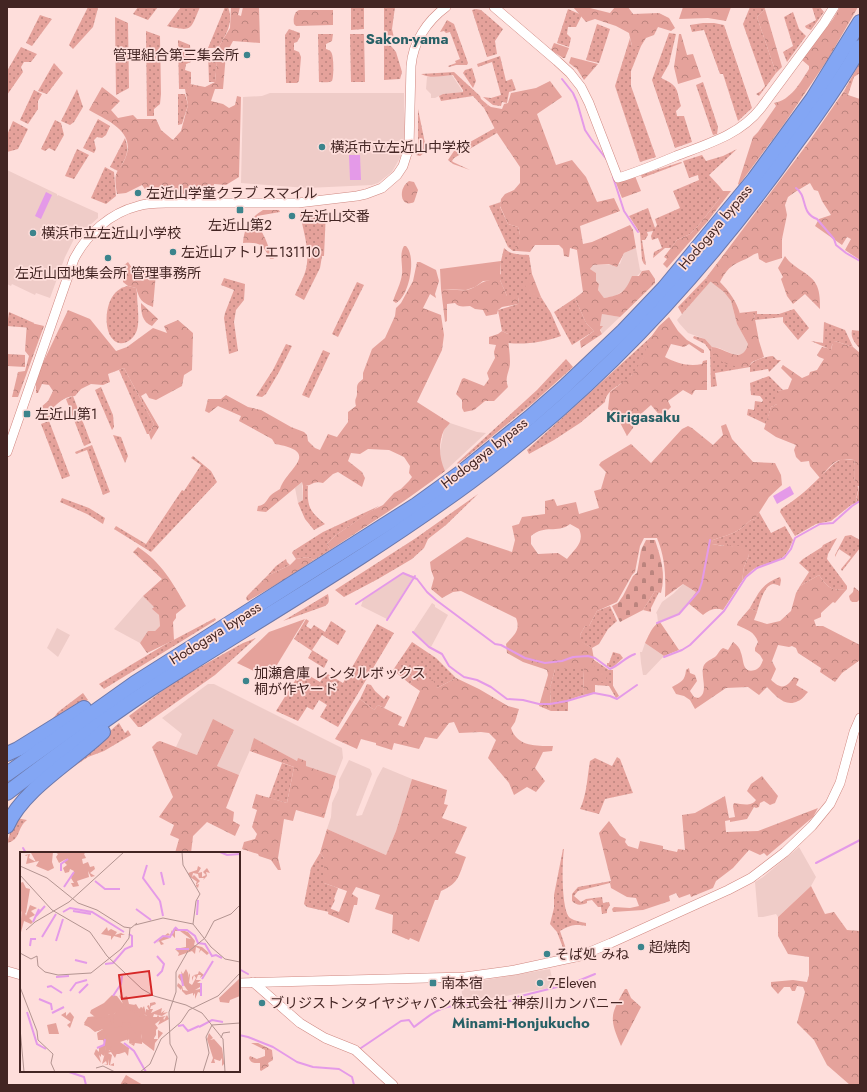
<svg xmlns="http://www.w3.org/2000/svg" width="867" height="1092" viewBox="0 0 867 1092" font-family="Jost,'Noto Sans JP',sans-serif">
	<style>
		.built { fill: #efccc8 }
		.grass { fill: url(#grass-dots) }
		.forest { fill: url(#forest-crowns); fill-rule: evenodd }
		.cemetery { fill: url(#cemetery-stones) }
		.garden { fill: #e5a29b }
		.water { fill: #e49ae8 }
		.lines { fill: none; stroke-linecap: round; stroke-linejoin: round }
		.stream { stroke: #e49ae8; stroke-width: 2 }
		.tertiary-casing { stroke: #d08881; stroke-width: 10 }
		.motorway-casing { stroke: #6d79ab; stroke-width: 16 }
		.tertiary { stroke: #fff; stroke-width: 9 }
		.motorway { stroke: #83a6f4; stroke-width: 14 }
		.poi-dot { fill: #3c848c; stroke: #fededb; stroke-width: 1.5 }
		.labels { text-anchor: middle; stroke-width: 3.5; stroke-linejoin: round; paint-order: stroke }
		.poi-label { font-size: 14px; fill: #432523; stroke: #fededb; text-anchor: start }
		.street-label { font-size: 14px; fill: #432523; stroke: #fededb }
		.neighbourhood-label { font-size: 15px; font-weight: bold; fill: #276066; stroke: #fededb }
		.inset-river { fill: none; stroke: #e49ae8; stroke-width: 2 }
		.inset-road { fill: none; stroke: #b39491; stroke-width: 1 }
		.view { fill: #d62828; fill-opacity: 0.15; stroke: #d62828; stroke-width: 2 }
		.inset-edge { fill: none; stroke: #432523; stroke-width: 2 }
	</style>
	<defs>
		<pattern id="grass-dots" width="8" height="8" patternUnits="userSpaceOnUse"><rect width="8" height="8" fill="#e5a29b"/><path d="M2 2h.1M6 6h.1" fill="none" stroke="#bb847e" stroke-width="1.8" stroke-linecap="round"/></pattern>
		<pattern id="forest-crowns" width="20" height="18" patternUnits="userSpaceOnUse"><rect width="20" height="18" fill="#e5a29b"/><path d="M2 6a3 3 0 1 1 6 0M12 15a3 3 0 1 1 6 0" fill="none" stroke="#bb847e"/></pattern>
		<pattern id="cemetery-stones" width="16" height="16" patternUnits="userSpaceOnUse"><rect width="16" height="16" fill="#e5a29b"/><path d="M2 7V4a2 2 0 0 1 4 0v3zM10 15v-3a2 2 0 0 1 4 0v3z" fill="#bb847e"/></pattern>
	</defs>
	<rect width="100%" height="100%" fill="#fededb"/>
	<g class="built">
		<path d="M452 75 463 92 443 94 435 98H431V94L426 89 427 77H434Z"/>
		<path d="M270 93H404L405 137 401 156 392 172 378 183 372 185 307 188 241 183 243 97 262 96Z"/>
		<path d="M7 170 57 194V196L58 195 98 213V218L74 239 65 257 50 298 36 293 35 295 12 284 11 286 7 284Z"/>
		<path d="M636 248 640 270 642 271 629 284 626 289 615 296 604 298 598 290 599 284 596 281V273L590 269 593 265 620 264 624 253Z"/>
		<path d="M711 281 724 292 731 301 737 324 748 344 746 350 743 354 735 355 719 348 712 347 705 339 688 333 679 323 677 320 682 314Z"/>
		<path d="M602 314 620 317 602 334 600 326Z"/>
		<path d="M450 423 477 432 486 433 445 471 440 461V450L444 429Z"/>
		<path d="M302 482 303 500 298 503 295 488Z"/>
		<path d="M403 573 414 576 387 619 361 606 363 600Z"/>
		<path d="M683 584 696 592 679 614 658 622 657 614 656 613 662 602 673 594Z"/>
		<path d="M143 596 154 607 152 609 159 615 160 626 155 631 148 632 140 643 114 629Z"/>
		<path d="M432 603 435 605V607L448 615 431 647 413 632Z"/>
		<path d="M57 628 70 635 58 657 47 648Z"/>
		<path d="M645 643 664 656 646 675H643L641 663 640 652H642Z"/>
		<path d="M208 684H214L342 748 343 758 336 776 305 766 306 761 298 759 297 761 255 739 239 775 217 766 234 730 197 755 176 747 182 734 162 718Z"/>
		<path d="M349 760 370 769 372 774 356 815 357 816 362 815 377 778 383 767 412 779 396 831 386 855 327 829 331 817 332 803 339 788V780Z"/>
		<path d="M799 847 816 877 811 886 778 917 776 914 763 917H758L755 882 763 877Z"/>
		<path d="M550 969 554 987 463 1004 461 984Z"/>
	</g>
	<g class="grass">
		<path d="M88 7 98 8 93 27 73 49 69 45Z"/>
		<path d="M138 7H158L148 20 133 14Z"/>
		<path d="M181 7H200C190 30 193 32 167 26Z"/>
		<path d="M225 7H228C234 23 226 35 218 48H208Z"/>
		<path d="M351 7H364V29L351 30Z"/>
		<path d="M384 7H395L392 29 395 43H384Z"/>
		<path d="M750 7H764L765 9 757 17 776 73 759 96 756 94 761 91 765 86 743 24Z"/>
		<path d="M812 7H820L824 12 811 30 806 28 805 26 816 20Z"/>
		<path d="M476 9 481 10 503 29 495 41 497 54 487 57 472 10Z"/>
		<path d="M568 9 582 15 576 27H568L567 34 571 38 569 47 557 43Z"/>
		<path d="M793 12 799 29 806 36 787 62 783 52 793 46 784 17Z"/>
		<path d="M40 15 52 19 32 46 26 43Z"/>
		<path d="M115 17 128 23 129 88 116 95Z"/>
		<path d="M447 20 454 24 468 63 467 65H456L449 67 448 66 456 63 455 61 460 59 450 32 446 33 444 31 440 32Z"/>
		<path d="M703 23H714L724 25 752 108 738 121 723 74H720L704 30 692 32 690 25Z"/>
		<path d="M597 24 610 29 599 63 586 60Z"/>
		<path d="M289 29 300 33V37L297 42 294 43V50L299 52 301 57 299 81 297 83H286L285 35Z"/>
		<path d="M146 31 160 36 161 94 160 104 154 109V116H147Z"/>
		<path d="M669 33 676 34 669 64 661 78C679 86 676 88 681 106L676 111 677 116H684L692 142 675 148 652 80Z"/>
		<path d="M318 34H333L332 41 326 44V49C328 50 330 50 331 52 334 55 334 78 332 81 329 83 322 82 319 82Z"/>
		<path d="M350 34H364L365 82H351Z"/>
		<path d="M630 38 632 46H641L631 71V86L656 157 640 162 615 86Z"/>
		<path d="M178 40 190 45 191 62 186 64 185 70 191 72V83L188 89H179Z"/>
		<path d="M384 45 391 46 396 52 402 72 400 79 384 80Z"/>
		<path d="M21 47 37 54 31 62H24L21 67 23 72 7 95V71Z"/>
		<path d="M218 51 215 82H209L208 52Z"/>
		<path d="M500 56 506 81 512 79 516 90 509 92 507 103 502 102 501 106 493 105 483 97 491 98 501 95 492 62 478 67 477 64Z"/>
		<path d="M860 62V73L854 77 848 95 844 91Z"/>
		<path d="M54 63 63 73 47 94 38 91Z"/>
		<path d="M472 68 476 81 473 88 463 73 465 70Z"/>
		<path d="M454 72 480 96 481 99 488 105 484 108 473 96 441 101 439 96 443 94 463 92V90L453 75C442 76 430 79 421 74Z"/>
		<path d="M703 82 718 127 717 134 713 135 696 85Z"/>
		<path d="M77 89 83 107 74 122 70 125 61 121Z"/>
		<path d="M34 90 42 94 38 101V109L28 124 20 120Z"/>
		<path d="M178 94H185L188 105 182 124 178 125Z"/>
		<path d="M418 109 426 148 424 149V153L420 156 416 155 418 144Z"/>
		<path d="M98 119 110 126 106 135 102 138 97 137 94 140 96 149 94 153 83 148Z"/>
		<path d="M55 120 61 123 64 135 55 151 49 148 45 151 41 149Z"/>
		<path d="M13 121 28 129 18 149 7 152V135Z"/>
		<path d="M495 128 497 133 454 158 452 161 453 162 470 170 453 164 448 160 454 151Z"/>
		<path d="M125 138C130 152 126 158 118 171L110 167Z"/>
		<path d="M77 149 89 155 74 179 65 176Z"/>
		<path d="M737 149 709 175 720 187V198L698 226 690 234 677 240 671 248H665L653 258 654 252 662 248 658 238 652 240 651 236 653 231 647 232 648 235 645 240H642L646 265 644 264 642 260 640 233 629 216 648 208 655 228 657 225 655 219 680 208 673 191 699 180 698 175 689 178 683 161 702 155 706 161 723 156Z"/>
		<path d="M681 162 682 163 642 178 641 175Z"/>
		<path d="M105 167 114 172 116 196 106 204 91 198Z"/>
		<path d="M501 202 500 207 508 224 518 227C521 236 521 239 516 247L517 251H513L508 247 489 206Z"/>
		<path d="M326 211 324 256H322L320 268 304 300 295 295C299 285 306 275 307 263 309 248 303 229 300 214Z"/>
		<path d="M504 248C511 255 519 254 529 255L532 274H530L539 298 541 297 551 313 561 336C544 342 526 345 508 343V334L502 331 498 310 518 304 519 297 507 296 500 280 499 275 501 274V261Z"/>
		<path d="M224 278 245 284 244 300 236 310 234 322 238 351 229 354 224 318 225 313 234 290 221 285Z"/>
		<path d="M706 278 711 281 682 314 678 307Z"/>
		<path d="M357 282 364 285 338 337 332 334Z"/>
		<path d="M128 286 136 288 137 293C137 303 140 321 137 330 133 342 119 349 111 337 103 324 106 297 120 289 122 287 125 287 128 286Z"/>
		<path d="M575 298 586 323 594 331 572 345 554 312Z"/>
		<path d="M794 309 809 328 798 340 783 322V317L755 320 754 314H740L739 313 757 311V314H779Z"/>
		<path d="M9 312 34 323 32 328 7 326Z"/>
		<path d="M824 322 845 330 853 347 835 341 832 345 831 350 829 351 827 348 811 341 823 343Z"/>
		<path d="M852 330 860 331V349C856 344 850 338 852 330Z"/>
		<path d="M652 336C647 343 647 349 644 357 641 362 636 371 632 375 624 384 606 389 605 402L580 423 554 440 529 454 527 450Z"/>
		<path d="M694 336 705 339 712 347 711 350C719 363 734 367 749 366 755 359 765 357 773 356L777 360H781L769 372 768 369 750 372V367L715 373 717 386 711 387 710 351 705 344 693 338Z"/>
		<path d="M286 344 292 346 279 372 266 394 262 397 256 396 273 370Z"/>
		<path d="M323 350 330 353 309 398 302 395Z"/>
		<path d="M566 359 573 367 533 403 458 464 457 463 537 390Z"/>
		<path d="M124 368 154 424 149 434H147L119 370Z"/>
		<path d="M769 376 783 390 777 391V404L771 407 766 424 747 415 748 409 754 410 755 401 762 402 763 400 760 396 751 395 750 383Z"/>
		<path d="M101 387 113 415 114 427 112 430 95 390Z"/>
		<path d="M73 396 91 443 84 446 66 399Z"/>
		<path d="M49 421 70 476 62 479 41 424Z"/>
		<path d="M113 435 121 437 128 456 125 463Z"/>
		<path d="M92 445 110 492 103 495 87 450 76 454 75 452Z"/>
		<path d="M193 456 211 471 217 482 151 552 114 529 116 526 146 544 182 490 184 491 201 465 191 458Z"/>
		<path d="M842 459 854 460 855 466 854 480C862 490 856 491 856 503L851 505 831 521 816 524 795 536 780 512 781 509C795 500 806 491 818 479 827 471 831 464 842 459Z"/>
		<path d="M303 486H308C307 506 309 511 325 524L314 530 305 519 298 503 303 500Z"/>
		<path d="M478 494 446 525 428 539 424 548 412 559 378 579 344 597 335 590 416 538Z"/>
		<path d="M62 498 89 508 105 518 103 524 87 514 60 502Z"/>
		<path d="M379 506 336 535 327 544 330 550 314 560 307 557 296 559 292 553 293 551 323 532Z"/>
		<path d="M759 512 771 533 785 526 793 540C791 545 789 550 786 554 779 563 767 562 758 567 752 569 746 576 742 581L744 567 749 555 733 547 711 544 713 540C724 536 735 534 744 526 748 523 749 520 755 519Z"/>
		<path d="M851 535 860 540V548L842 571 841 569 851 557 839 549 835 557V555L845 536Z"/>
		<path d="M837 538 828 554 827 559 847 586V589C830 590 829 589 819 575L800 586 809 572 799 563 803 559 822 547 823 545Z"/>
		<path d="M286 559 287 562 290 565 267 576 276 566Z"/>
		<path d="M780 577 781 580 780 586C778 585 776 584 773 584 764 585 759 605 757 612L750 608C759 592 762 584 780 577Z"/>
		<path d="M655 591 659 592 651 608V612L643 610Z"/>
		<path d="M328 594C329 600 330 603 325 606L283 621Z"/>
		<path d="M610 606 617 621 608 629 599 644 592 648 581 642 580 635 585 626H589L597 611Z"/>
		<path d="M215 618 216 620 104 689 99 684 166 644Z"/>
		<path d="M306 619 309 621 306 626 311 629 314 625 325 632 331 621 346 631 338 645 322 635 312 650 328 660 324 668 308 658 312 651 294 639Z"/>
		<path d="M377 624 394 633 338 727 320 717 327 705 319 700 313 710 307 707 298 721 276 711 301 671 320 682 326 673 343 683Z"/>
		<path d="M256 638 215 675 141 727H138L129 716 175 681 243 643Z"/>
		<path d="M412 642 436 658 456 678 437 688 414 678 410 684 393 670Z"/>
		<path d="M613 652 620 654 623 658 612 668 607 666V663H609Z"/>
		<path d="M594 660 609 670H613V686L619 696 616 698 609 686 595 685V682L607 672H594Z"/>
		<path d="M571 668 584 669 583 695 568 700V711H551L550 688 555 669Z"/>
		<path d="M367 684 371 685 375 691 384 699 387 695 390 697 384 708 378 705 374 710 360 699Z"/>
		<path d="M83 693 88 700 44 730 58 712Z"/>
		<path d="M119 723 125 733 128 730 131 735 104 751 88 757 69 770 68 769Z"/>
		<path d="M617 757 620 759 633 793 605 799 599 814 580 809C587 794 587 778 590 761L595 758 612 766Z"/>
		<path d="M282 763 294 767 287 803 269 798Z"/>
		<path d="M16 818 27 820C17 827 21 840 7 843L11 830Z"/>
		<path d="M563 849H564C562 861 561 911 570 918 575 921 581 922 586 923V926C575 924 570 925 560 931L567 952 565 953 557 932 550 924 554 908V895Z"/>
		<path d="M320 853 324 858V883L338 888 334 899 335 900 329 912 307 907 304 904 311 868Z"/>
		<path d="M611 881 610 883 578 891 574 896 581 902 586 899 602 897 603 903 609 902 610 905 607 910V913L602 914 601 907H598L592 900 587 901V903C581 905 577 906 572 901V894L578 887Z"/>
	</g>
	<g class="forest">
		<path d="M231 7H240L238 15 241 16 243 7H259L260 43 233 41 226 54 223 89H215L211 101 223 104 229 108 235 105 237 96 241 97 239 177 226 185 214 184 212 195 147 192 142 185 126 193 117 194C116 188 114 177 117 172 119 168 123 164 125 159 137 132 108 121 89 110L102 87 120 101 111 110 118 118 133 115 137 119H156L161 130 173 140 181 131 188 105 185 89 188 88 190 84 205 87 215 82 218 48 230 28Z"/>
		<path d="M573 7H586L610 13 615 7H628L633 14 659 13 669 18 675 28 671 31 658 27 654 35 646 38 641 46H632L629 33 616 26 595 19 586 22Z"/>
		<path d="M683 7H731L726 21 708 18 679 19Z"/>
		<path d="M840 7H858L828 59 784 124 739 185 738 184 753 137 758 132 776 106 774 103C791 100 800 83 809 69V66L802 60 833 19Z"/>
		<path d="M765 9 782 67 776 73 757 17Z"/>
		<path d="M299 10H333V25L296 26 294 24C293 19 294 12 299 10Z"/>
		<path d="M679 34H681L687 55 693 54 701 77 678 84 674 67Z"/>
		<path d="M554 43 569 48 565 58H563L551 50Z"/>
		<path d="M571 57 598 64 584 80 577 69 569 63Z"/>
		<path d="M550 81 562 97 537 114 556 165 572 160 586 177 597 202 614 198 620 211 580 226 583 244 592 242 630 225 633 230 636 248 624 253 617 267 609 264 593 265 590 269 596 273V281L599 284 598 290 604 298C622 295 625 292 632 276H639L642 271 649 270 655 279V283L620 317 602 314 600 326H603L600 330 602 334 581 348 580 341 594 331 586 323 575 298 583 292 577 250 570 248 569 257 564 256 563 249 559 245H535L530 252 517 251 515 247C521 239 521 236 518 227L508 224 500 206 501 199 505 194 514 190 520 183V167L497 133 484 108 488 105 491 107 502 109 504 104 508 103 511 93 536 88Z"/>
		<path d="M844 91 848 95 860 99V260L845 250 851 239 847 237 842 245 815 226 819 219 831 215 822 201 818 191 814 190 810 183 795 192 788 197 785 205 787 215 782 239V258L766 263 759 259 758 253C753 254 750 257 746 259 732 265 728 267 720 282 729 291 737 302 740 314H754L759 341 764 357 752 362 749 366C744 366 739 367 735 366 727 365 713 359 711 350L712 347C726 348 742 366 748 344L737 324 731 301 724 292 706 278 808 143Z"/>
		<path d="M635 176 641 191 622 198 616 183Z"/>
		<path d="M409 181 414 182 418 190 414 202C401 209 397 189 409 181Z"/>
		<path d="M720 187 723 191H731L707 222 667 268 663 264 667 259 664 257 677 240 690 234 698 226 720 198Z"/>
		<path d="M263 210H279L280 212 257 216C258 225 261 230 265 238 268 245 270 252 274 259H270C263 244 260 242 243 243 244 228 250 218 263 210Z"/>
		<path d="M404 246H406C417 257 409 297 396 303L393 301C396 292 401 283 402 274 403 265 399 254 404 246Z"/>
		<path d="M785 256C793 269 812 273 817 286 820 293 820 302 820 309L805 294 793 304 787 296 781 279 783 277 778 268Z"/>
		<path d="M128 262 138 277 149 270 186 268 185 272 156 273 153 307C141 302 140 300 136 288L128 286 123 282V266Z"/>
		<path d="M417 262H420L436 270 439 281 435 294 436 298 430 294 423 308 441 315 444 335 442 350 417 402 450 423C448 426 445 428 444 430 438 443 439 458 445 471 408 500 369 524 330 550L327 544 336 535 371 511 383 505 394 493 401 489 409 481 412 477 409 473 410 466 404 457 389 450 368 449 360 454 351 453 348 461 362 472 365 478 362 487 338 472 333 474 323 483C313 480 312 486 303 486L302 482 266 512 257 511 258 506C266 505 266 500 271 495 273 493 277 491 280 489 286 469 323 452 275 444L272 439 239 421 241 416 218 406 209 413 205 411 208 399H221L226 395 248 407 261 410 291 427 304 432 307 435 308 441 315 448 320 450 328 434 337 437 348 422V412L356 406C354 398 357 399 357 393 357 386 356 384 363 379V373L372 349 385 338 395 316 396 308 401 303 413 281Z"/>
		<path d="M530 274H532L541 297 539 298 531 295 525 286 527 279Z"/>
		<path d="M490 280H500L507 296 514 295 519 297 518 304 502 307 498 310 497 314 486 316 483 310 475 309 470 306C465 306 459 308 455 303L447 304V321L445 322 441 289C450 289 459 291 467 290 476 288 481 281 490 280Z"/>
		<path d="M141 303 158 319 152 326C142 322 141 313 141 303Z"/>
		<path d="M68 310 90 319 116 351 127 347 153 328 167 333 164 326 178 320 193 333 192 370 184 375 182 386 156 400 149 398 146 393 141 396 159 427 151 440 149 434 154 424 124 368 108 374 110 382 103 385 91 384 81 389 75 396C66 396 60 401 54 407L53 416 50 419 43 414 40 408 48 401 53 391 49 385 42 384 38 393H36V383L41 367Z"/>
		<path d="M669 317 678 331 687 340 704 350V353H702L689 344 684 347 671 344 665 357C676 363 689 367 702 364L703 361 707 360V390H695L692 395 683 390 668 401 671 407 661 417 651 405 634 420 633 428 627 436 616 415 608 409 610 392 632 375 643 358 648 341 659 326Z"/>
		<path d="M27 322 44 326 18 397H12L18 372 25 371 29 356 25 351Z"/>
		<path d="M502 331 508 334C508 343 510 353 510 362 510 372 504 376 508 387L494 401H485L474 410 464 412 462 408V400L456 394 462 379 464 378 484 386 489 379 487 373 495 358 494 352 496 345 489 344V337L498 334Z"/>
		<path d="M835 341 853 347 860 353V500L856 503C856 497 859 491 859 486H856C852 477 856 468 854 460 836 456 830 466 820 478L810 466 809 461 801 462 796 457 794 450 796 445 776 437 764 429 771 407 777 404V391L788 389 792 379 781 368 783 365 802 378 809 375 810 372 817 370 824 359 819 357 817 355 822 347 827 348 829 350H831L833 342Z"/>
		<path d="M7 354 25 355V367L7 366Z"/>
		<path d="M726 424 732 439 753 462 775 463 781 475 782 485 769 497 755 519C749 520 748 523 744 526 735 534 724 536 713 540L712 544 723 546 727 544 733 547 734 545 744 547 749 555 744 567 742 581 723 610C715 607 709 610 703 615L688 603 696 592 683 584 665 597C666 576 665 557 657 538H644L640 546 635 572 632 575 617 602 597 611 589 626H585L580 635 582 642 592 648 595 665 594 672H607L606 682H595V693L583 695 584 669H555L550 688 551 711 539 706 548 675 547 670 523 662 507 653 506 644C514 635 521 630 516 618L461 591 453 592 442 598 431 589 434 578 431 570 430 562 467 537 512 552 515 540 512 526 519 524 522 517 545 514V501L554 499 557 506 576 502 579 514 599 508 594 491 601 489 606 472 599 465 601 462 631 444 651 463 682 429 688 426 692 428 713 445 723 435 721 426ZM570 524 579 529C585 542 575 549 567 559L558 553 538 554 531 544V536C545 524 557 534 570 524Z"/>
		<path d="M138 547C161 562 173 583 186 606L176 614V618L173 622 174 640 147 653 140 643 148 631H155L160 626 159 615 152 609 154 607 143 596 162 579 133 552Z"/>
		<path d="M307 557 314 560 284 580 248 601 246 599 247 596 267 576 290 565 296 559Z"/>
		<path d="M819 575C829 589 830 590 847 589L835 603 833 602 821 613V617L814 620 816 626H823L860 645V660L842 673 835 682 820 672 821 668 798 653 796 648 792 646 789 647 778 645 772 661 776 669 771 680C782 690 786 688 794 677L799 679 796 685 808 692C805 695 802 700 798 701 785 708 775 695 767 687L759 695 748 687 726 688 695 709 690 700 684 696 676 694 672 687C681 682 685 681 686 670L689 668 690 673 695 675 697 681 690 691 694 697 698 698C709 693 701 678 703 668 704 662 710 660 715 657 718 655 719 650 723 648L728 650 733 642C737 645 740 648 741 653 744 660 742 674 755 670 760 668 761 665 763 660L760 655 755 651V648L758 642C754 631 747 630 737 625L738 622 750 608 757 612 754 620 767 624 780 621 791 611 796 593 800 586Z"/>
		<path d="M854 587 860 592V599L857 602H852L850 600 849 596 853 592Z"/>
		<path d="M660 622 679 650 664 656 645 643C649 635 652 626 660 622Z"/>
		<path d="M422 677 433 680 437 688 456 678 479 689 508 706 519 709 515 722 511 728C517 747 537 746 553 746L552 751 543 752 535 768 545 781 536 792 527 787 514 795 509 783 488 758 496 740 489 733 481 732 459 733 454 722 449 723 437 739 425 737 419 749 394 743 392 750 376 745V743L361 739 357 749 335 739 360 699 374 710 378 705 402 717 398 725 404 727 420 691 410 684 414 678Z"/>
		<path d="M213 719 234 730 217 766 239 775 226 808 234 812 233 821 240 825 235 836 207 822 193 836 191 853H175L179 839 170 835 174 825 159 817 173 797 152 747 157 742 160 741 197 755Z"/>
		<path d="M254 738 297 761 298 758 306 761V766L336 776 324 818 296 810 293 821 284 819 278 858 281 870H278L271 860 259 856 258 854 242 849 244 842 255 839 257 834 252 827 257 810 252 808 256 794 287 803 294 767 250 751Z"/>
		<path d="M762 776 778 796 775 803 770 805 764 801 760 803 759 807 756 808 754 807 747 819 730 822V820L725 821 726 832 758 831 818 808 813 817 767 856 764 853 760 855 749 850 733 868 716 881 713 888 691 897 690 894 679 898 676 893 669 896 670 901 643 910 613 912 612 909 614 907 630 908 639 906 636 898 627 897 611 888 610 883 611 881 599 833 609 821 620 836 626 839 625 842 628 846 638 849 640 841 663 846V849L677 852 678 849 685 850 682 815 695 813 725 796 729 818 735 817 733 806 734 803C742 804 751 807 756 800L747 791 751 784Z"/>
		<path d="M412 779 447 790 444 804 448 805 442 818 467 827 455 853 466 857C459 874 460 883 441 891L438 900H435L419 942 410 938 409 940 392 933 393 915 375 909 380 895 356 887 352 894 358 898 357 905H354L349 923 328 914 329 908 339 912 347 891 324 883V858L320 853 327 829 386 855 396 831Z"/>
		<path d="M811 886 825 914 834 912 847 930 860 931V1085H850L827 1065 814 1040 797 1023 805 992 803 987 797 986 795 991H792L790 987H784L778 994 771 986V982L793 980 807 982 809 975V957L788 954 778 936V917Z"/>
		<path d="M625 989H627L631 998 641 1007 621 1046C609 1018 610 1015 625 989Z"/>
		<path d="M251 1043H258L272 1050 273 1060 268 1063 269 1066 261 1071 260 1070V1063C255 1063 251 1064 249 1058L250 1056 257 1059 265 1056V1050Z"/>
		<path d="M126 1075 143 1085H120Z"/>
	</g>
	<path class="cemetery" d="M646 540H655C661 558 666 574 661 593L655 591 643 610 620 622 612 606 618 603 623 596 633 576 637 573 641 550Z"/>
	<g class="garden">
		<path d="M501 261 500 280 483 281 475 287 466 290 441 289 440 269Z"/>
		<path d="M305 619 269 678 237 663 269 632Z"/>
	</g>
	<g class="water">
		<path d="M349 155H360L361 180H350Z"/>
		<path d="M46 192 52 195 41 219 35 216Z"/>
		<path d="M790 486 794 494 777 504 773 496Z"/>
	</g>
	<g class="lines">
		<g class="stream">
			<path d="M562 79 573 93 577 102 585 130 591 139 607 160"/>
			<path d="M613 177 624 211 638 232"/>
			<path d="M796 188C808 196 800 213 817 219L834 239 836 245 846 253 860 261"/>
			<path d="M356 604 403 573 417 579 427 592 436 600 495 644 501 645 525 658 545 663 562 661 573 657 588 656 595 658 610 669C620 665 624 658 635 654"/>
			<path d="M387 620 415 576"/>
			<path d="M657 623 679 614 699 591 702 582 710 540"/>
			<path d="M413 632 429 647 442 654 449 666 457 672 464 677 477 680 491 687 507 699 523 700 539 704H550L567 701 594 693 610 696 617 699 637 685"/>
			<path d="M664 657 682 650 690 645 724 611 746 577 757 568 784 558 791 549 795 538 820 524 833 523 852 506 860 501"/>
			<path d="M23 848 26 853"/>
			<path d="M816 863 860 840"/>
			<path d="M239 969 248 974"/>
			<path d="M239 1035 248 1037 273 1047 297 1062 313 1067 339 1069 352 1077 354 1085"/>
			<path d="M361 1048 401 1021 409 1020 414 1027C426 1018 441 1005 457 1006L517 1000V997L573 983 595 974"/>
			<path d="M66 1071 84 1077 86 1085"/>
		</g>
		<defs>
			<g id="tertiary">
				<path d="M494 7 557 61 570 73 581 87 589 103 618 178C638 172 657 164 676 156 707 144 740 135 761 108L824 23 834 7"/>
				<path d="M7 452 74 259C87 234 110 213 138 206 147 203 157 203 166 203H298L357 196 366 194 382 188 397 175 403 166 409 147 411 66C413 42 427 21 446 7"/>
				<path d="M7 971 21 975"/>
				<path d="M253 982 300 1023 325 1038 355 1050 393 1085"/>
				<path d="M239 983 465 977 515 970 566 959 580 956 611 943 728 890 751 878 785 852 812 826 830 804 840 783 854 732 860 718"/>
			</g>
			<g id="motorway">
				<path d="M7 754 18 749 84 708"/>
				<path d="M7 774 135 683 416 505 463 471 530 417 563 388 623 331 664 288 754 179 813 98 860 22"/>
				<path d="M7 793C54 757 102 721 152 688 258 620 368 557 470 482 596 389 706 270 796 143 819 112 841 81 860 47"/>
				<path d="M7 826C23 789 74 760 103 732"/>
			</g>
		</defs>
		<use href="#tertiary" class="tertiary-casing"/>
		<use href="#motorway" class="motorway-casing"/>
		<use href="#tertiary" class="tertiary"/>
		<use href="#motorway" class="motorway"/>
	</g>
	<g class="poi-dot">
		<circle cx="247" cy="55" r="4"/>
		<circle cx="322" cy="147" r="4"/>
		<circle cx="138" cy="193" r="4"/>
		<rect x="236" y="206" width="8" height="8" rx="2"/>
		<circle cx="292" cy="216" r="4"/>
		<circle cx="33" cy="233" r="4"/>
		<circle cx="173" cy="252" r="4"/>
		<circle cx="108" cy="258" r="4"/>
		<rect x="23" y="410" width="8" height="8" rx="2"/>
		<circle cx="246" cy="681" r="4"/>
		<circle cx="641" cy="947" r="4"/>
		<circle cx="547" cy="954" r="4"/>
		<rect x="429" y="979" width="8" height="8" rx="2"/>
		<circle cx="540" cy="983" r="4"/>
		<circle cx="262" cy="1003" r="4"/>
	</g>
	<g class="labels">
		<g class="poi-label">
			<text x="239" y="60" text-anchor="end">管理組合第三集会所</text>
			<text x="330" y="152">横浜市立左近山中学校</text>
			<text x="146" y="198">左近山学童クラブ スマイル</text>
			<text x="300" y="221">左近山交番</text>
			<text x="240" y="230" text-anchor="middle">左近山第2</text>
			<text x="41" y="238">横浜市立左近山小学校</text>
			<text x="181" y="257">左近山アトリエ131110</text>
			<text x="108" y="278" text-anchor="middle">左近山団地集会所 管理事務所</text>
			<text x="35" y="419">左近山第1</text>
			<text x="254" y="678">加瀬倉庫 レンタルボックス<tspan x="254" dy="16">桐が作ヤード</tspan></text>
			<text x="649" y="952">超焼肉</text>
			<text x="555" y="959">そば処 みね</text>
			<text x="441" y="988">南本宿</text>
			<text x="548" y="988">7-Eleven</text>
			<text x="270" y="1008">ブリジストンタイヤジャパン株式会社 神奈川カンパニー</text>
		</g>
		<g class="street-label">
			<text transform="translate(715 227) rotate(-50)" y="5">Hodogaya bypass</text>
			<text transform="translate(484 453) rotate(-38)" y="5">Hodogaya bypass</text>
			<text transform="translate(215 633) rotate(-32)" y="5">Hodogaya bypass</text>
		</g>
		<g class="neighbourhood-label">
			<text x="407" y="44">Sakon-yama</text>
			<text x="643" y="422">Kirigasaku</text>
			<text x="521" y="1028">Minami-Honjukucho</text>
		</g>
	</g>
	<g transform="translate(20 852)">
		<rect width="220" height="220" fill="#fededb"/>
		<path d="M3 30 6 36 10 37 6 61 0 59V31ZM102 151 111 158 112 154 116 152 119 157 122 155 125 163 132 165H137L138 162 139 165 146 164 135 172 138 176 136 178V183L129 193 122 188 121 182V186L113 192 110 191 109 187 100 190 109 196 108 204 105 200 99 202H93L91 198 86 200 84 188 79 187 78 181 86 176 75 180 64 171 68 165 94 162Z" fill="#e5a29b"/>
		<path d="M33 0 32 10 34 16 28 19 16 14 19 9 6 12 8 3 6 4 5 3 10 2 9 6 16 10 11 1ZM35 0H66L64 2 66 6 62 7 63 12 68 10 70 15 74 14 75 17 70 21 75 24 71 25 68 19 69 25 57 29 59 34 53 35 51 31H54L51 26 54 19 50 17 49 20 45 21 43 16 47 13 44 10 46 7 39 11 36 5 38 2ZM178 14 181 16 178 21 182 20V25L186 23 183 20 187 16 190 21 186 20 187 24 183 28 184 26H179L178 22 173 21 172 25 174 23 180 29 176 33 179 32 178 36 176 34V31L177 30 176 29 170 25 168 21 177 18ZM2 51 6 64 10 53 17 56 11 59 15 63 9 66 13 70 11 72 4 69 0 84ZM87 75 88 79 91 77 97 80 95 83 101 81 105 83H101V86L94 84 91 88V84L81 82ZM155 76 168 80 175 89 174 93 182 95 189 101 187 103 181 98 179 101 180 97 176 95 175 102 172 99 158 104 159 101 155 97 166 95V86L171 87 160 79H155V86L152 83 145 84 150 86 141 89 144 92 141 93 139 89 137 91 139 88 148 81 150 83 152 78 153 82ZM166 117 168 121V126L169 121 170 123 169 131 172 133 176 126 174 123 172 129V125L174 123 178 122 179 119 184 123 180 126 181 123H178L176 128H181L177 131H180V135L175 138 180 137 181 141 178 140 175 147V141L173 144V141L166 143 162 139V136L161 138 157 134 158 131 162 134 163 138 168 139 158 125 159 122 162 124 161 119 163 122ZM219 127 220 144 210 148 209 151 200 150 199 146ZM92 143 97 144 103 152 99 143 102 146 107 144 109 152 115 153 119 157 121 155 122 157 124 154 126 161V157L129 158 127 154 129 153 130 156V151L135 150 136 152 131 154 130 157H133L131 161 142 156 141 161 145 158 143 161 148 160 142 164 134 162 133 165H143L144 168 147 163 149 167 138 173 141 166 129 165 124 162 121 156 119 157H117L116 158 119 160 121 165 116 162 118 160 114 162 115 153 112 160 104 153 93 163 94 171 90 167 92 174 89 162 88 165 68 167 70 169H67L66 172 78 178 80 176 79 179 64 173 68 165H75L70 161 71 158 84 151ZM46 160V164L50 160 54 165 50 176 47 173 51 170 41 163ZM103 170 110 171 117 181 120 179 122 187 129 191 135 178 134 187H138V178L143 181 135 191 134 199 122 190V192L115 191 114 194 109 191 110 187 109 178V187L107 189 109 172H106L103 175 94 176 102 174ZM110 173 118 185 114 187 113 192 110 191ZM81 176H88L79 182 80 187H83L88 181 85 186 86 199H90L91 194 94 201H97L95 206 91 200 88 201 92 203 90 213 94 211V214L89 213 88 207V213L84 212H87L86 209 82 212 85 201 84 204 81 202V205L79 203 81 211 74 202 76 197 79 200V195L85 193 83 188H78L77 181 83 177ZM189 181 193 186 190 188 194 187 202 196 205 216 204 212 202 214V206L200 209 194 207 195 211H191L193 206 187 187Z" fill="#e5a29b" fill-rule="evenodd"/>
		<path d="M36 171 39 182H29L27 173Z" fill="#e5a29b"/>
		<path class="inset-river" d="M200 0 207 3 220 2M127 13 123 26 140 49M41 19V12L48 7M141 20 144 33M75 29 85 37H100M44 35 54 20M140 49 143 64M116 57 131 68M53 59 71 62M43 60 50 56 72 60 104 80M177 63 178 48M16 64 25 54M13 70 19 57M155 75 158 78H167L175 84 178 91 185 92 192 104 196 103 202 106M22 85 36 62M36 89 43 67M134 91 143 84 150 85 155 76M10 94 11 87H16M156 97H169M55 108 67 111M85 112 93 111 105 97 112 94V84L109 82M161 122 163 134M137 124 142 119 144 112 137 104M36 125 49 124M182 127 193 109M181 131V144M27 135 31 134 42 141M50 139 56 131 67 128M59 141 68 132M93 144 101 132 102 124M19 147 31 152 32 158M7 160 17 192 26 197M32 161 44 155M158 174 163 173 168 179 179 174M179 175 192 168 203 170M104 191 114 199 126 220M77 196 84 193 85 187"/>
		<path class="inset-road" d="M162 0 163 13 180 42 176 49 173 72M0 14 27 26 58 51 77 58 104 75 111 76 117 71M0 23 32 58 70 80 87 104 122 137 134 144 166 153 182 161 203 187 205 220M115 73 143 66 173 72 191 95 205 107 220 110M6 78 15 70 49 50 104 0M169 99 185 86 194 69 211 62 220 53M0 101 11 107 17 104 18 114 25 120 38 123 71 121 101 97 109 86 110 76M0 135 17 179 18 188 33 202 31 211 35 220M0 176 4 220M201 186 203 181 210 180M76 216 83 214 95 220M120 220 130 212 141 187 161 170 169 158 198 144 220 121M154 220 157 205 150 192 149 160 156 140V120L168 99M183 220 189 201 186 185 192 173 220 171"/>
		<path class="view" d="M129 119 132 143 102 147 99 123Z"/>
		<rect width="220" height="220" class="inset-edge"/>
	</g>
	<rect width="867" height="1092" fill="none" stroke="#432523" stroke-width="16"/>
</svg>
